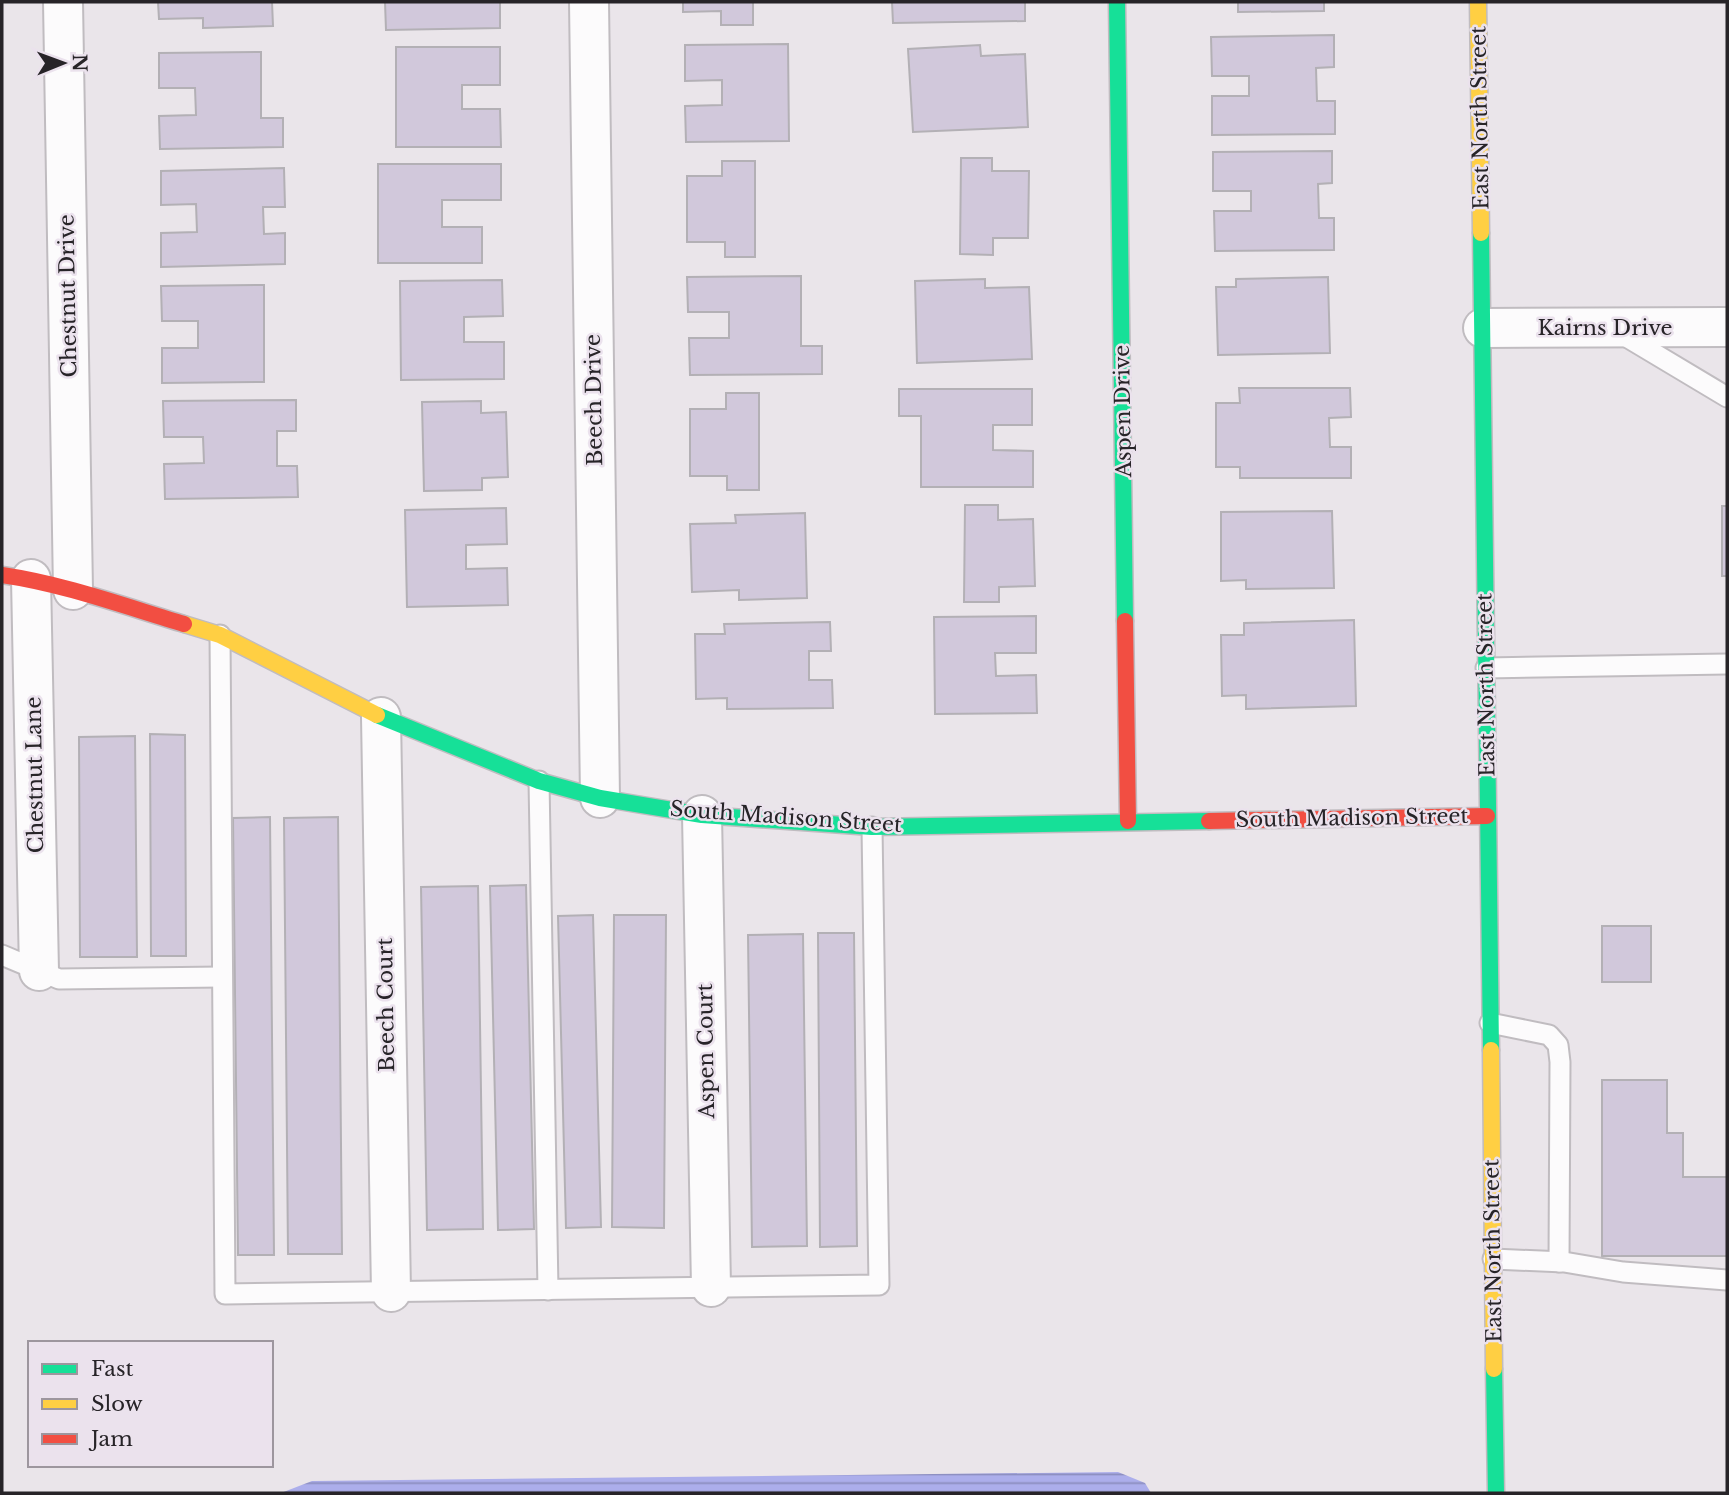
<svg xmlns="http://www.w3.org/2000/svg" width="1729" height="1495" viewBox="0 0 1729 1495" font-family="'Libre Baskerville',serif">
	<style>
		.water { fill: url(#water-rules) }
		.building { fill: #d1c8db; stroke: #b3b0b5; stroke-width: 2 }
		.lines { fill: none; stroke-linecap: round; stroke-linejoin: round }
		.lane-casing { stroke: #c0bcc0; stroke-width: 23 }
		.street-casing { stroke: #c0bcc0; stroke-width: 42 }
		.fast-casing { stroke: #c0bcc0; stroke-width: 19 }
		.slow-casing { stroke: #c0bcc0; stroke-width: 19 }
		.jam-casing { stroke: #c0bcc0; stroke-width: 19 }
		.lane { stroke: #fcfbfc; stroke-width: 19 }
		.street { stroke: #fcfbfc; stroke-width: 38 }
		.fast { stroke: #16e098; stroke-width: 16 }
		.slow { stroke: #ffcf43; stroke-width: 16 }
		.jam { stroke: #f24e42; stroke-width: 16 }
		.labels { text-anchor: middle; stroke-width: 5; stroke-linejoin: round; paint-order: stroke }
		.street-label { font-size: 21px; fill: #272428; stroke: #ebe2ed }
	</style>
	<defs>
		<pattern id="water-rules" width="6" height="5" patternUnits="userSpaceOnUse" patternTransform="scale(1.75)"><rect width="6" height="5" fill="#acaeeb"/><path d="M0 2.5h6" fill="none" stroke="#8c8dbe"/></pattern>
	</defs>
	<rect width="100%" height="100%" fill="#eae5ea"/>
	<path class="water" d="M1118 1472 1145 1483 1151 1493H281L312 1481Z"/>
	<g class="building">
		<path d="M158 2H272L273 26 203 28V18L159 19Z"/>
		<path d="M385 2H500V28L386 30Z"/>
		<path d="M683 2H753V25H721V11L683 12Z"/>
		<path d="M892 2H1025V21L893 23Z"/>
		<path d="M1238 2H1324V11L1238 12Z"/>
		<path d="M1334 35V67L1316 68 1317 101H1335V134L1212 135V96H1249V76H1212L1211 37Z"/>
		<path d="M788 44 789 141 686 142 685 106 722 105V80L685 81V45Z"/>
		<path d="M980 45 981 56 1025 54 1028 127 913 132 908 49Z"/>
		<path d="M396 47H500V85H462V109H500L501 147H396Z"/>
		<path d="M261 52V118H283V147L160 149 159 116 196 115 195 88H159V53Z"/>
		<path d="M1332 151V183L1318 184 1319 218H1334V250L1215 251 1214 211H1251V191H1213V152Z"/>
		<path d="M961 158H992V171H1029L1028 238H993V255L960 254Z"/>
		<path d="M722 161H755V257H725V242H687V176H722Z"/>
		<path d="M378 164H501V200H442V227H482V263H378Z"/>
		<path d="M284 168 285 207H263L264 234 285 233V264L161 267V233L197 232 196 204 161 205V171Z"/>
		<path d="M801 276V346H822V374L690 375 689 338H729V312H688L687 277Z"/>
		<path d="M1328 277 1330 353 1218 355 1216 287H1236V279Z"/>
		<path d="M985 279V288L1029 287 1032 359 917 363 915 281Z"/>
		<path d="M502 280 503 316 464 317V342H504V379L401 380 400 281Z"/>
		<path d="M264 285V382L162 383V348H198V321H162L161 286Z"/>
		<path d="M1239 388H1350L1351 417 1329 418 1330 447H1351V478H1240V467H1216V403H1240Z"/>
		<path d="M899 389H1032V425H993V450L1033 451V487H921V416H899Z"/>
		<path d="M726 393H759V490H727V476H690V409H726Z"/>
		<path d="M296 400V431H277V466H297L298 497 165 499 164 464 204 463 203 437H164L163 401Z"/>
		<path d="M481 401V413L506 412 508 477 482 478V490L424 491 422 402Z"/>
		<path d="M965 505H998V520L1033 519 1035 586 999 587V602H964Z"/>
		<rect x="1722" y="506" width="5" height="70"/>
		<path d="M506 508 507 544 466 545V569L507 568 508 605 407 607 405 510Z"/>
		<path d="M1332 511 1334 588 1246 589V580L1221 581V512Z"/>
		<path d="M805 513 807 598 739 600V590L692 592 690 524 736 523 735 515Z"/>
		<path d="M1036 616V653H995L996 676 1036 675 1037 713 935 714 934 617Z"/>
		<path d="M1354 620 1356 706 1246 709V695L1222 696 1221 635H1244V623Z"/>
		<path d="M830 622 831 651H809V680H832L833 708 727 709V698L696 699 695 634H725L724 624Z"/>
		<path d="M150 734 185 735 186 956H151Z"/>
		<path d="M135 736 137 957H80L79 737Z"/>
		<path d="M270 817 274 1255H238L233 818Z"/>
		<path d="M338 817 342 1254H288L284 818Z"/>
		<path d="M526 885 534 1229 498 1230 490 886Z"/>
		<path d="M478 886 483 1229 427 1230 421 887Z"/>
		<path d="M593 915 601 1227 566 1228 558 916Z"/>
		<path d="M614 915H666L664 1228 612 1227Z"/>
		<rect x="1602" y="926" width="49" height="56"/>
		<path d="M818 933H854L857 1246 820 1247Z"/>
		<path d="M803 934 807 1246 752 1247 748 935Z"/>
		<path d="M1602 1080H1667V1133H1683V1177H1727V1256H1602Z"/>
	</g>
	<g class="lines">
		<defs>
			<g id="lane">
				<path d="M1620 333 1727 397"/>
				<path d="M220 635 225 1294 879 1285 872 827"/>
				<path d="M1486 668 1727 664"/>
				<path d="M539 781 548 1290"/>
				<path d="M2 955 59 979 221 977"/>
				<path d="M1490 1023 1549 1035 1558 1045 1560 1062 1559 1262"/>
				<path d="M1493 1259 1564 1262 1623 1272 1727 1280"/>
			</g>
			<g id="street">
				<path d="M63 2 73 590"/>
				<path d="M589 2 600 798"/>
				<path d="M1483 328 1727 327"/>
				<path d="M31 579 39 971"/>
				<path d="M381 717 391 1292"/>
				<path d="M702 815 711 1287"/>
			</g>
			<g id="fast">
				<path d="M1117 2 1125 621"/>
				<path d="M1481 233 1491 1050"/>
				<path d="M377 715 539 781 600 798 702 815 872 827 1209 821"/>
				<path d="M1494 1369 1496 1493"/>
			</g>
			<g id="slow">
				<path d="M1478 2 1481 233"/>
				<path d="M184 624 220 635 377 715"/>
				<path d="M1491 1050 1494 1369"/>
			</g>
			<g id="jam">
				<path d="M2 575C64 584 124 606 184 624"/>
				<path d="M1125 621 1128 821"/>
				<path d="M1209 821 1487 816"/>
			</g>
		</defs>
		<use href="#lane" class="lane-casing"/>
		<use href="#street" class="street-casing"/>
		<use href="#fast" class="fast-casing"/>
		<use href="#slow" class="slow-casing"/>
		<use href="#jam" class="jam-casing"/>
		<use href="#lane" class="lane"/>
		<use href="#street" class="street"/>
		<use href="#fast" class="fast"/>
		<use href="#slow" class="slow"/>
		<use href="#jam" class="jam"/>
	</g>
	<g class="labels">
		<g class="street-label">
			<text transform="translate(1480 118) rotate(-91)" y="7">East North Street</text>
			<text transform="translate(68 296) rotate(-91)" y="7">Chestnut Drive</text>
			<text x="1605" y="335">Kairns Drive</text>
			<text transform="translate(594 400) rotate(-91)" y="7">Beech Drive</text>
			<text transform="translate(1123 411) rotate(-91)" y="7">Aspen Drive</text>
			<text transform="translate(1486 685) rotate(-91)" y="7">East North Street</text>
			<text transform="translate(35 775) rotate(-91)" y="7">Chestnut Lane</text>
			<text transform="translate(786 817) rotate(4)" y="7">South Madison Street</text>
			<text transform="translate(1352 818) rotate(-1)" y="7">South Madison Street</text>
			<text transform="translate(386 1005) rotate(-91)" y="7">Beech Court</text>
			<text transform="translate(706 1051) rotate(-91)" y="7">Aspen Court</text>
			<text transform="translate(1493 1251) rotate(-91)" y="7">East North Street</text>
		</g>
	</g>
	<rect width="1729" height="1495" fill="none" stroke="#272428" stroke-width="7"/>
	<rect x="28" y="1341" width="245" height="126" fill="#ebe2ed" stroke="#9d969e" stroke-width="2"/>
	<rect x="42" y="1364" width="35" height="10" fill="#16e098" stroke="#9d969e" stroke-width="2"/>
	<text x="91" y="1376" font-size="21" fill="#272428">Fast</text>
	<rect x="42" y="1399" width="35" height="10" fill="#ffcf43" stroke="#9d969e" stroke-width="2"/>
	<text x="91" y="1411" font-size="21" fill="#272428">Slow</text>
	<rect x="42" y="1434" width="35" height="10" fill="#f24e42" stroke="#9d969e" stroke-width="2"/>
	<text x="91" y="1446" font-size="21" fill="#272428">Jam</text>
	<g transform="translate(63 63) rotate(89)" stroke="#ebe2ed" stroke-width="5" paint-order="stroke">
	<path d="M0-5L12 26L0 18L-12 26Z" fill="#272428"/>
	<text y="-10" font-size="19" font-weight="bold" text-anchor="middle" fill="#272428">N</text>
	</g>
</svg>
